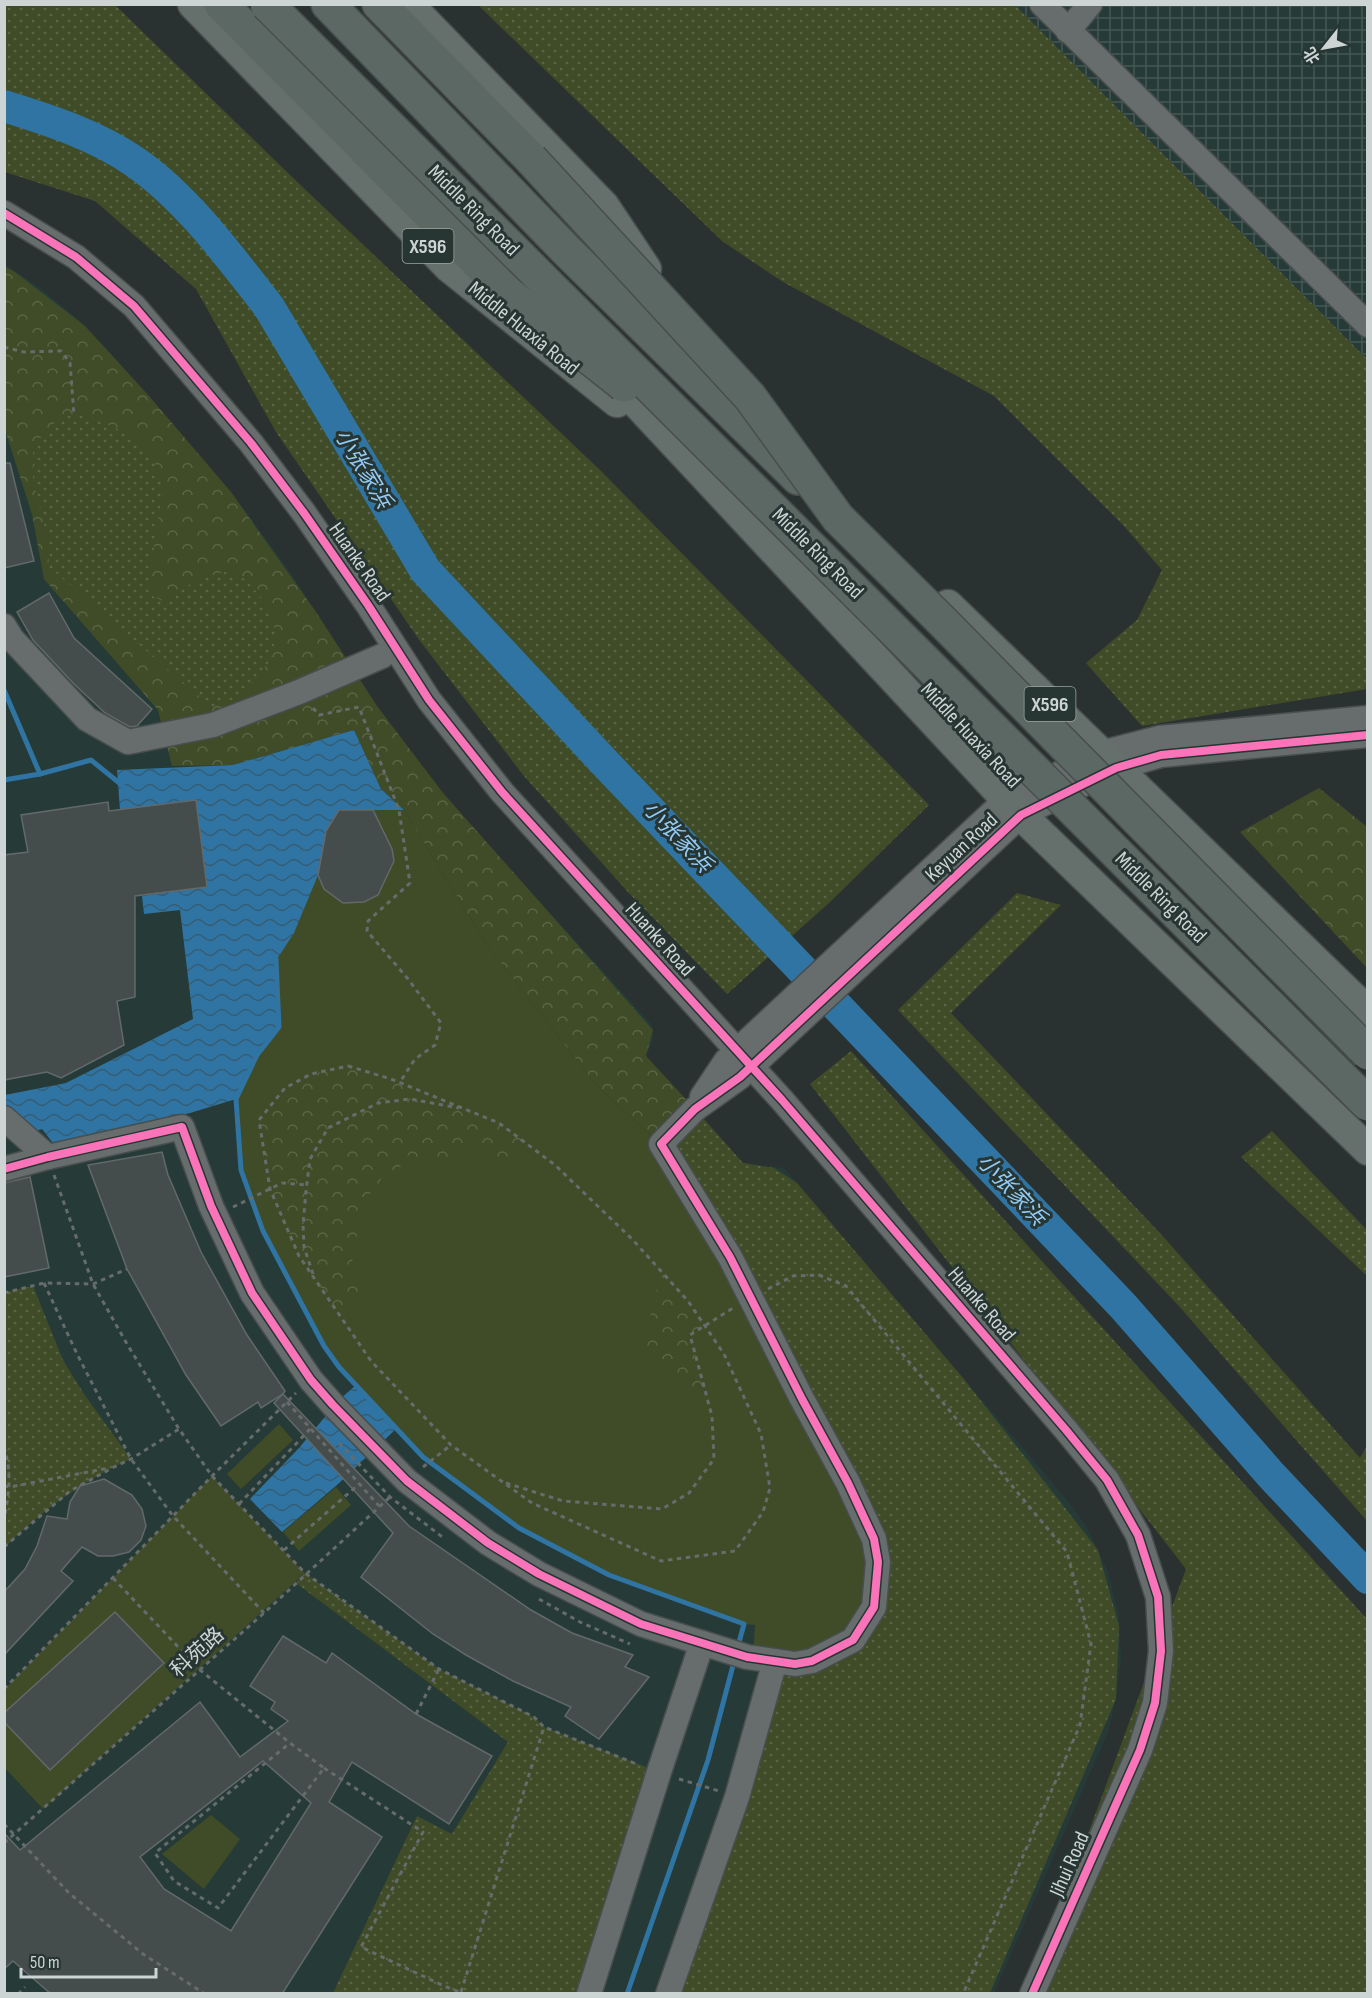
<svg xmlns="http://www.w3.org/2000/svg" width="1372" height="1998" viewBox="0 0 1372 1998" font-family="'Sofia Sans Condensed','Noto Sans SC',sans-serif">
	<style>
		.built { fill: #263b37 }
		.industrial { fill: url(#industrial-grid) }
		.grass { fill: #3f4c27 }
		.forest { fill: url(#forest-crowns) }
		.park { fill: url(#park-dots) }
		.water { fill: url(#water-waves) }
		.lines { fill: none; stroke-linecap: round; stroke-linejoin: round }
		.stream { stroke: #2f74a2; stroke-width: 5 }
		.river { stroke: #2f74a2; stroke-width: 32 }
		.building { fill: #454c4c; stroke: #62696a; stroke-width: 1.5; fill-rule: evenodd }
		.minor-casing { stroke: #484e4d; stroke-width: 27 }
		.major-casing { stroke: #484e4d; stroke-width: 33 }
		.highway-casing { stroke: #484e4d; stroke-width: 36 }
		.path { stroke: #666c6b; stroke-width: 3; stroke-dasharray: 4.5 4.5; stroke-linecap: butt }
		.minor { stroke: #666d6c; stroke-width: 24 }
		.major { stroke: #656f6b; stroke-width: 30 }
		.highway { stroke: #5c6863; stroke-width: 33 }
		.highway-bridge-casing { stroke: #484e4d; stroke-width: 36; stroke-linecap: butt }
		.highway-bridge { stroke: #5c6863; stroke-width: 33 }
		.cycleway-casing { stroke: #273533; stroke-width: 11 }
		.cycleway { stroke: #fb73b8; stroke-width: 8 }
		.labels { text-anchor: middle; stroke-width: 6; stroke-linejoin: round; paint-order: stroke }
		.shield { fill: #273533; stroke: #9ba5a4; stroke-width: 1.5 }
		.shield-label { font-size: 20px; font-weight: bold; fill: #cdd5d4 }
		.street-label { font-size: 21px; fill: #cdd5d4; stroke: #273533 }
		.water-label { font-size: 22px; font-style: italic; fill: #94cbf5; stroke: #273533 }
	</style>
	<defs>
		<pattern id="industrial-grid" width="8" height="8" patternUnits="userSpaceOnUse" patternTransform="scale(1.5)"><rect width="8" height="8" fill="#263b37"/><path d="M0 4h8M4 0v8" fill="none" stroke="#445653"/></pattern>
		<pattern id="forest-crowns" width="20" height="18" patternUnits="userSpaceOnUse" patternTransform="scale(1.5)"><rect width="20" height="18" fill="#3f4c27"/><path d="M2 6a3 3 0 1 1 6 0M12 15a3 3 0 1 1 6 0" fill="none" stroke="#5a6545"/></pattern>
		<pattern id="park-dots" width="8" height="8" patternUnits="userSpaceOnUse" patternTransform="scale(1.5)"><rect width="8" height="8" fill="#3f4c27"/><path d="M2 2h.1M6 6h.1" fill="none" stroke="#5a6545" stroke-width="1.8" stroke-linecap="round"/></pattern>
		<pattern id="water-waves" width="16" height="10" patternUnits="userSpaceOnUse" patternTransform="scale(1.5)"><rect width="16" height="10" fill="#2f74a2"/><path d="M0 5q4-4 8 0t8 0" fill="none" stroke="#365d76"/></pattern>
	</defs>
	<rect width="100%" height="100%" fill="#2a3231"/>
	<path class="built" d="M4 264 39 287 80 321 119 362 240 504 286 566 377 706 412 754 464 818 652 1025 653 1040 646 1056 743 1163 784 1168 1063 1495 1087 1527 1108 1572 1119 1615 1121 1659 1116 1699 1108 1732 994 1993H5Z"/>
	<path class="industrial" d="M1015 5H1367V359Z"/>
	<g class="grass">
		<path d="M339 810H404L487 945 597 1086 661 1144 874 1539V1607L827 1653 753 1658 755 1625 744 1624 609 1575 523 1530 423 1457 339 1367 324 1346 271 1245 241 1170 236 1099 257 1055 279 1027 276 959 326 831Z"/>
		<path d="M279 1424 293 1440 241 1489 227 1474Z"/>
		<path d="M212 1476 305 1573 43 1809 5 1768V1689Z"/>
		<path d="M336 1487 351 1505 299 1551 283 1532Z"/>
		<path d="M211 1815 240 1839 204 1889 162 1854Z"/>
	</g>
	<g class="forest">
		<path d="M4 266 15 272 85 326 149 396 231 492 316 612 377 706 443 793 653 1030 646 1056 695 1109 661 1144 597 1086 487 945 404 810 381 789 354 730 233 765 172 766 158 710 44 579 32 514 5 430Z"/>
		<path d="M1319 788 1367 827V968L1240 832Z"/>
		<path d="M348 1066 400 1082 410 1099 465 1109 499 1123 521 1139 516 1163 498 1174 474 1138 450 1157 421 1166 408 1155 397 1172 382 1176 380 1183 363 1201 351 1268 362 1295 341 1317 299 1256 270 1189 259 1120 285 1088 311 1074Z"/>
		<path d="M661 1272 688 1301 704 1325 690 1335 712 1416 644 1342Z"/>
	</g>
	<g class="park">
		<path d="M5 4 115 5 290 175 601 471 929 805 829 903 727 994 627 891 524 776 420 641 276 432 196 289 95 201 5 172Z"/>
		<path d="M478 5H1015L1367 359V689L1142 726 1086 663 1137 620 1162 570 1124 526 994 396 783 282 722 241Z"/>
		<path d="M83 414 131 435 151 453 163 488 149 578 150 595 165 602 199 578 225 572 245 579 265 602 276 633 272 658 242 696 212 707 48 566 50 548 33 480V446L61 416Z"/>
		<path d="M1017 893 1061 905 951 1013 1159 1232 1360 1458 1367 1446V1521L1178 1305 898 1010Z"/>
		<path d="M851 1051 1367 1619V1993H1029L1186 1569 810 1084Z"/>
		<path d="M695 1109 743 1163 774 1168 797 1183 963 1378 1098 1550 1119 1626 1116 1699 990 1993H668L775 1661 853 1640 878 1562 661 1144Z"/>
		<path d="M1272 1131 1367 1230V1276L1241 1157Z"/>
		<path d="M33 1286 63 1360 84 1394 131 1459C83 1480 42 1511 5 1547V1292Z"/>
		<path d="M305 1573 439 1669 534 1717 544 1727 659 1772 589 1993H333L417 1816 452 1834 508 1742 296 1583Z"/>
	</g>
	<g class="water">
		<path d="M354 730 381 789 404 810H340L326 831 318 875 294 933 277 959 279 1027 257 1055 236 1099 190 1113 53 1143 42 1129 30 1133 5 1111V1095L66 1083 193 1019 180 910 144 914 142 896 207 887 196 801 120 810 117 770 233 765Z"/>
		<path d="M356 1385 397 1428 337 1485 282 1532 250 1499 299 1448 339 1400Z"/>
	</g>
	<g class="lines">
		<g class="stream">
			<path d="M4 690 40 774 91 760 123 786"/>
			<path d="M4 780 40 774"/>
			<path d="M275 956 276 959 279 1027 257 1055 236 1099 241 1170 263 1231 324 1346 339 1367 423 1457 519 1528 609 1575 744 1624 738 1646"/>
			<path d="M627 1994 708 1760 735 1658"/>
		</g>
		<path class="river" d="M4 106C49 120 96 135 135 162 187 198 230 257 269 307L425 570 604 762 1123 1306 1271 1475 1368 1578"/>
	</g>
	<g class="building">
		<path d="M4 463H10L34 561 4 568Z"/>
		<path d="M49 593 74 638 152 709 137 726 130 727 105 713 74 684 33 640 17 612Z"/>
		<path d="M196 800 207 887 135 896V997L117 1001 124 1045 61 1078 47 1072 4 1080V855L28 852 21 815 108 802 109 811Z"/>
		<path d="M339 810H373L392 849 394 861 378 895 364 902 343 903 324 889 318 875 326 831Z"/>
		<path d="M162 1152 168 1175 201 1252 247 1335 285 1391 283 1394 261 1408 258 1402 221 1426 186 1375 127 1269 88 1165Z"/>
		<path d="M30 1177 49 1268 4 1277V1183Z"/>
		<path d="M283 1394 409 1526 531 1610 572 1633 633 1655 625 1667 649 1677 599 1739 565 1716 571 1707 513 1681 466 1655 433 1634 361 1577 393 1533 274 1403Z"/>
		<path d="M104 1479 132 1495 142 1509 146 1526 141 1540 129 1552 113 1556H98L82 1547 61 1571 73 1581 4 1655V1592L25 1569 37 1546 47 1516 67 1519 70 1502 80 1486Z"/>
		<path d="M115 1612 164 1663 50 1770 4 1722V1713Z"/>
		<path d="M283 1636 326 1663 332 1653 416 1714 492 1756 449 1824 352 1762 329 1802 382 1837 282 1994H51L13 1961 4 1969V1833L20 1850 200 1702 240 1757 288 1721 271 1709 275 1702 250 1686ZM263 1761 311 1803 231 1931 164 1889 140 1857Z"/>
	</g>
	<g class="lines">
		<defs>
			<g id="minor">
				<path d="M1042 4 1368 325"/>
				<path d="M1068 31 1090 4"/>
				<path d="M4 213 76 257 134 306 251 443 304 513 368 605 429 700 502 792 782 1100 1066 1430 1107 1480 1138 1535 1158 1597 1161 1651 1155 1703 1140 1750 1032 1994"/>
				<path d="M4 626 12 639 87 719 128 742 213 725 299 692 382 656"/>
				<path d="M702 1097 726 1061 1006 800 1101 753 1159 738 1368 718"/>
				<path d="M4 1118 48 1157"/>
				<path d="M4 1169 48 1157 182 1127 211 1206 252 1293 311 1380 333 1405 407 1481 488 1543 539 1574 641 1624 747 1657 795 1664 812 1661 853 1640 874 1607 878 1562 874 1539 848 1483 802 1399 730 1257 661 1144 695 1109 740 1077 1021 815 1116 768 1161 755 1368 735"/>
				<path d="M589 1994 659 1772 702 1643"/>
				<path d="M668 1994 737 1797 775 1661"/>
			</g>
			<g id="major">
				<path d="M193 4 449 267 617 402"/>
				<path d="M408 4 604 206 646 269"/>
				<path d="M605 369 1021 815 1368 1150"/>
				<path d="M948 605 1368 1012"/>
			</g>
			<g id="highway">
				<path d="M221 4 510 295"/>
				<path d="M328 4 566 250 798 478"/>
				<path d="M379 4 531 159"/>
			</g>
		</defs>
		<use href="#minor" class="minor-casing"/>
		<use href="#major" class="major-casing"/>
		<use href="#highway" class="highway-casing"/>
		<g class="path">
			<path d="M4 347 24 352 61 351 70 363 74 415"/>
			<path d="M313 708 319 715 359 707 399 810 410 883 368 921 367 931 408 979 441 1023 435 1045 415 1059 400 1082"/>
			<path d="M348 1066 391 1079 499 1123 555 1165 632 1239 688 1301 724 1354 761 1434 770 1488 763 1512 735 1551 661 1561 532 1503 451 1445 371 1361 299 1256 270 1189 259 1120 285 1088 311 1074Z"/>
			<path d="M54 1175 93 1284 127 1344 179 1429 212 1476 305 1573 439 1669 534 1717 544 1727 639 1765"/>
			<path d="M233 1207 282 1183 307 1185"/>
			<path d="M313 1274 304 1247 303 1225 306 1191 310 1159 328 1128 378 1103 410 1099 459 1108"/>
			<path d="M44 1283 77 1354 131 1459 173 1516 264 1613"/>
			<path d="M768 1289 793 1276 819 1275 846 1286 1067 1552 1091 1644 1080 1725 963 1994"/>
			<path d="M4 1293 44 1283 93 1284 127 1269"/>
			<path d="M287 1402 379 1506"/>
			<path d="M339 1443 390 1497 445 1539"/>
			<path d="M4 1447C12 1472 9 1494 4 1520"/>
			<path d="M423 1467 451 1445"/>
			<path d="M506 1483 563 1501 662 1509 689 1493 714 1459 712 1416 690 1335 733 1308"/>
			<path d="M4 1486 10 1487 41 1481 109 1468"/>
			<path d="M239 1504 310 1429"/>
			<path d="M4 1547 70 1491 114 1467 131 1459 179 1429"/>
			<path d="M284 1550 359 1484"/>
			<path d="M113 1578 200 1670 290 1743 324 1768 218 1908 174 1881 155 1853 290 1743"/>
			<path d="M539 1599 580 1622 630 1644"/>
			<path d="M4 1689 212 1476 296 1393"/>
			<path d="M416 1714 439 1669"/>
			<path d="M324 1768 423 1832 361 1947 444 1986 465 1994"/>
			<path d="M679 1779 719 1791"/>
			<path d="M4 1824 69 1893 143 1954 205 1994"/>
			<path d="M4 1843 264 1613 391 1496"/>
			<path d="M461 1992 544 1727"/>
			<path d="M18 1994 25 1987"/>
		</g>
		<use href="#minor" class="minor"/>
		<use href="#major" class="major"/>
		<use href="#highway" class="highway"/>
		<defs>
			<g id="highway-bridge">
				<path d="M267 4 1368 1104"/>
				<path d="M531 159 750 397 838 518 942 621 1368 1053"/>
				<path d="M510 295 624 385"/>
			</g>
		</defs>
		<use href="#highway-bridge" class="highway-bridge-casing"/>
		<use href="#highway-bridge" class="highway-bridge"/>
		<defs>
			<g id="cycleway">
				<path d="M4 213 76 257 134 306 251 443 304 513 368 605 429 700 502 792 782 1100 1066 1430 1107 1480 1138 1535 1158 1597 1161 1651 1155 1703 1140 1750 1032 1994"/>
				<path d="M4 1169 48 1157 182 1127 211 1206 252 1293 311 1380 333 1405 407 1481 488 1543 539 1574 641 1624 747 1657 795 1664 812 1661 853 1640 874 1607 878 1562 874 1539 848 1483 802 1399 730 1257 661 1144 695 1109 740 1077 1021 815 1116 768 1161 755 1368 735"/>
			</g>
		</defs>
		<use href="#cycleway" class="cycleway-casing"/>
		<use href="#cycleway" class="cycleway"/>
	</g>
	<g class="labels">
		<g class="shield">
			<rect x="402.5" y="229" width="51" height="34" rx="4.5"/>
			<rect x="1024.5" y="687" width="51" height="34" rx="4.5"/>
		</g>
		<g class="shield-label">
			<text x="428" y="253">X596</text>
			<text x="1050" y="711">X596</text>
		</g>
		<g class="street-label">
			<text transform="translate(474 210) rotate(45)" y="7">Middle Ring Road</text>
			<text transform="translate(524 328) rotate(39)" y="7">Middle Huaxia Road</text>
			<text transform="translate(818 553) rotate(45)" y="7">Middle Ring Road</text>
			<text transform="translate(360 562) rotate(55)" y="7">Huanke Road</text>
			<text transform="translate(971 735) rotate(47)" y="7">Middle Huaxia Road</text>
			<text transform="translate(961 847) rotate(-43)" y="7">Keyuan Road</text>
			<text transform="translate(1161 897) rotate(45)" y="7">Middle Ring Road</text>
			<text transform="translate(660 939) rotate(48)" y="7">Huanke Road</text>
			<text transform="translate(982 1304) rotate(49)" y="7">Huanke Road</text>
			<text transform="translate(197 1652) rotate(-42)" y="7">科苑路</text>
			<text transform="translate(1069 1864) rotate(-66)" y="7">Jihui Road</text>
		</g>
		<g class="water-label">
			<text transform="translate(364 468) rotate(59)" y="8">小张家浜</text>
			<text transform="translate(678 836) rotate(47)" y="8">小张家浜</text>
			<text transform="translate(1012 1189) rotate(47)" y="8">小张家浜</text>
		</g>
	</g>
	<rect width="1372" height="1998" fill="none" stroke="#cdd5d4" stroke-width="12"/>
	<g transform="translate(1324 48) rotate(239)" stroke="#273533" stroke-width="4.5" paint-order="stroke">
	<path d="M0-4.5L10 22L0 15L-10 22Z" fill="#cdd5d4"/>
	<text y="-9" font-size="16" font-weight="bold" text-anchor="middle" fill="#cdd5d4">北</text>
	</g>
	<path d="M21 1968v9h135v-9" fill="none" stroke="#cdd5d4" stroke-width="3"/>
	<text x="30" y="1968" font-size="18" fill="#cdd5d4" stroke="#273533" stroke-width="4.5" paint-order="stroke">50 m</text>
</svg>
